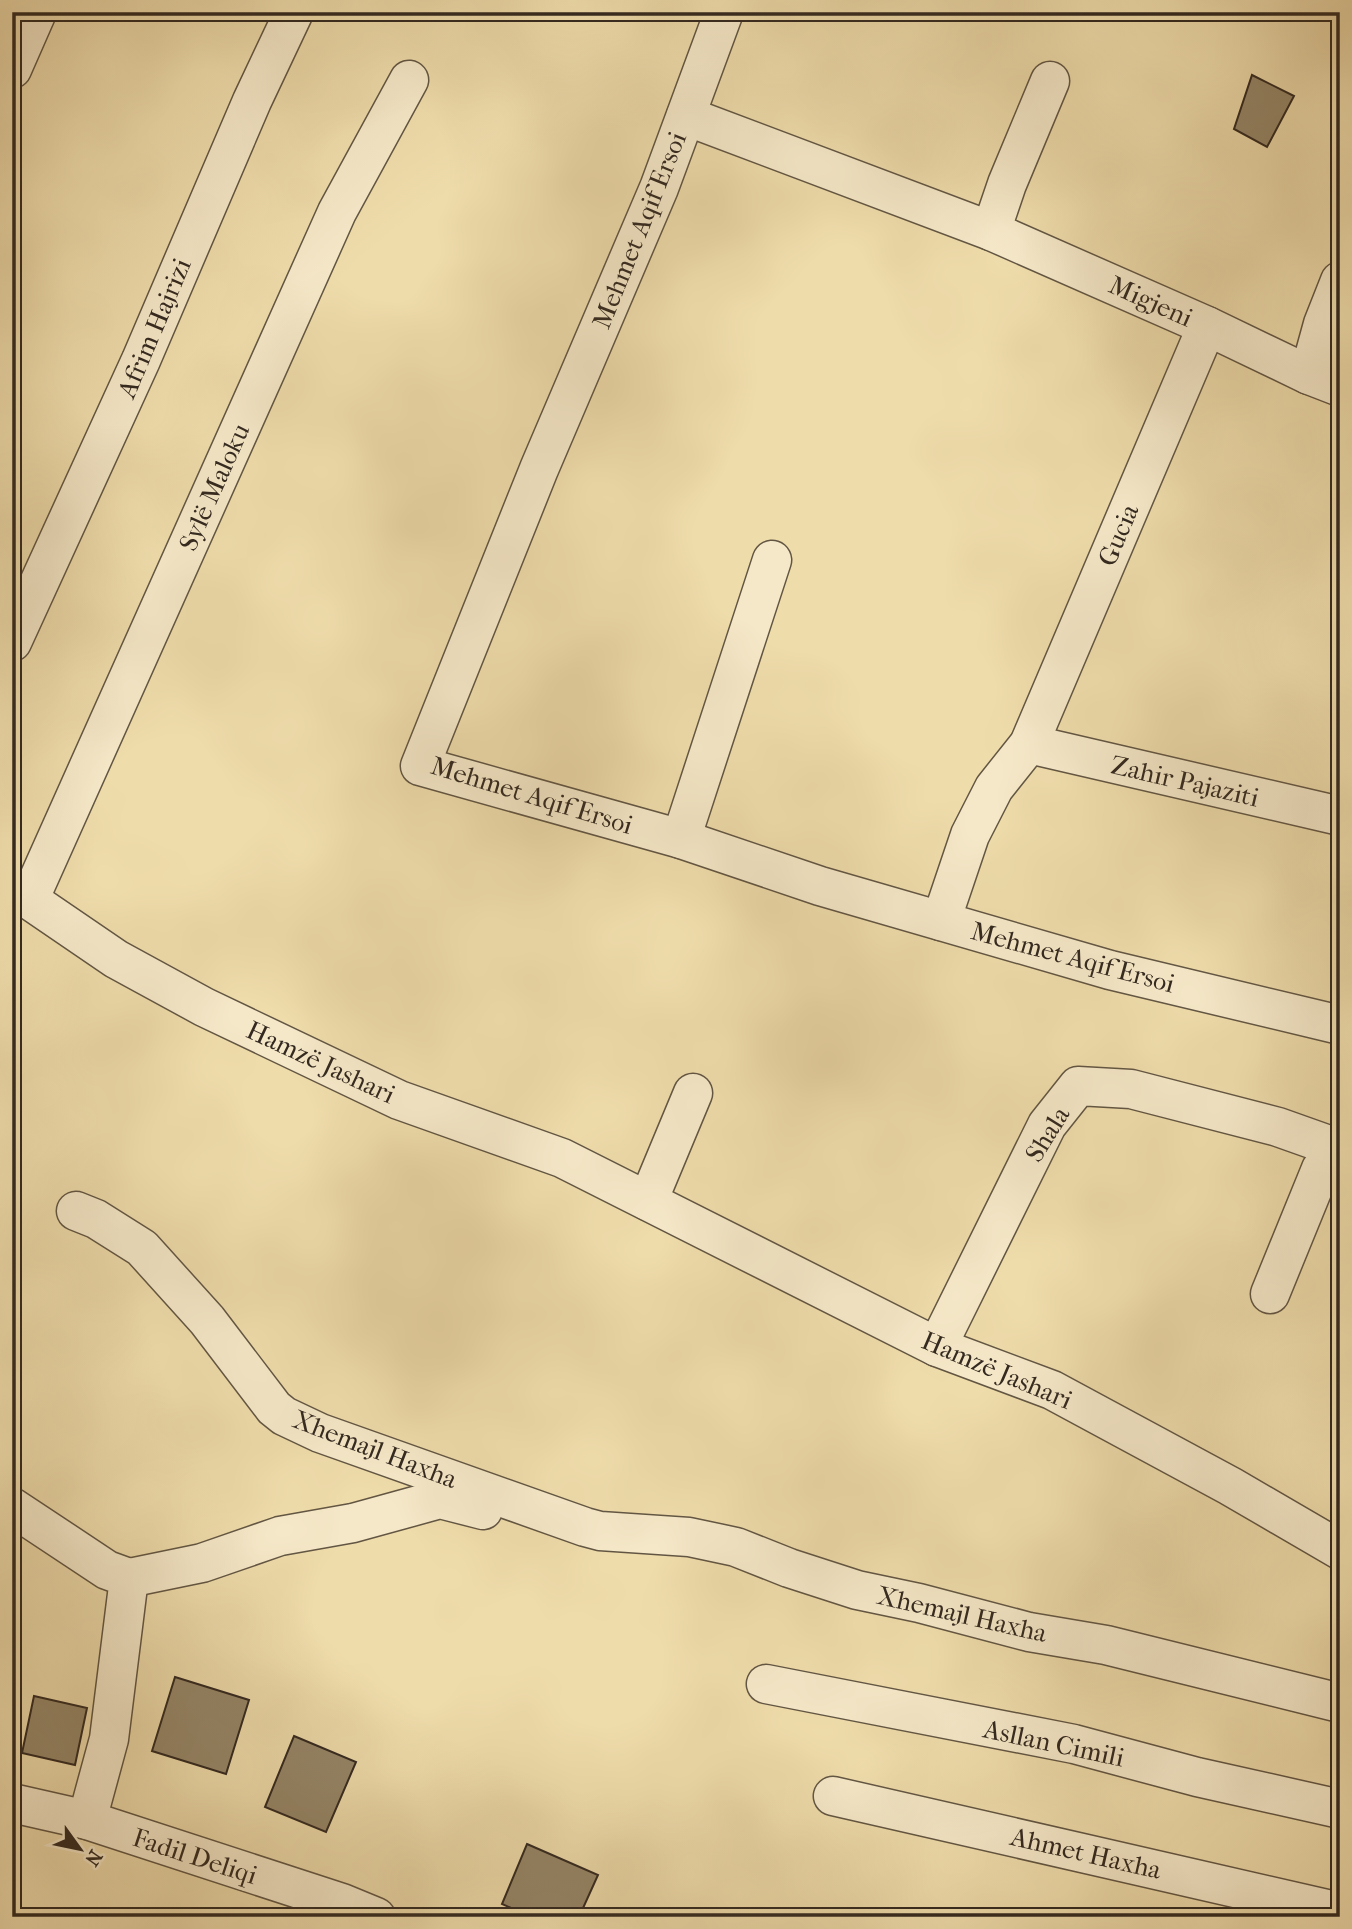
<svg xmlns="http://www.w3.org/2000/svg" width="1352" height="1929" viewBox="0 0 1352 1929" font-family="'IM FELL French Canon',serif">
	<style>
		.building { fill: #958668; stroke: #332920; stroke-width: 2 }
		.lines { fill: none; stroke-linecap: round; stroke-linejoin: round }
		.minor-casing { stroke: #625643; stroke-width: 41 }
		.minor { stroke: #f5e8c8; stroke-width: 38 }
		.labels { text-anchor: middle; stroke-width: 6; stroke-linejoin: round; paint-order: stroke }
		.street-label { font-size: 26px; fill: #332920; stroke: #f5e8c8 }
	</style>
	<rect width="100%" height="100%" fill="#efdcab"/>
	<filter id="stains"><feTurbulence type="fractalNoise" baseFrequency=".00286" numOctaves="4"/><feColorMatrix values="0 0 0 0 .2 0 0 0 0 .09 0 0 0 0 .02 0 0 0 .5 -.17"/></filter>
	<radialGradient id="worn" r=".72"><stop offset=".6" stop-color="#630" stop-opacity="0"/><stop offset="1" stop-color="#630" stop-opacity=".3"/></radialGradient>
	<g class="building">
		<path d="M1252 75 1294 96 1267 147 1234 129Z"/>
		<path d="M175 1677 249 1700 226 1774 152 1751Z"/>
		<path d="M34 1696 87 1708 75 1765 22 1753Z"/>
		<path d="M294 1736 356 1762 326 1832 265 1807Z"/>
		<path d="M527 1844 598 1875 579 1917H532L502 1904Z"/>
	</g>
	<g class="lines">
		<defs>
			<g id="minor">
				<path d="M724 12 659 188 539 469 420 766 681 839 820 886 1110 970 1340 1025"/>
				<path d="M12 69 37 12"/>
				<path d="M686 116 991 231 1207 326 1309 375 1340 387"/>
				<path d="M991 231 1007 184 1050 81"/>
				<path d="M1309 375 1323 324 1340 281"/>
				<path d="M12 642 141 360 252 101 294 12"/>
				<path d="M1029 744 1340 816"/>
				<path d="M681 839 772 560"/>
				<path d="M12 888 116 959 204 1007 399 1100 562 1158 937 1347 1052 1390 1230 1486 1340 1550"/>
				<path d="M30 898 337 212 409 80"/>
				<path d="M941 921 970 835 994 788 1029 744 1207 326"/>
				<path d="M648 1201 693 1093"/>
				<path d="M76 1211 96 1219 142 1248 207 1320 274 1408 284 1416 320 1433 585 1527 600 1531 689 1537 736 1547 789 1568 857 1590 919 1603 1029 1632 1106 1645 1340 1703"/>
				<path d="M1270 1294 1321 1169 1337 1148"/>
				<path d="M937 1347 1047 1125 1078 1086 1131 1089 1278 1127 1340 1149"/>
				<path d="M12 1507 107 1570 129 1578 109 1739 87 1820"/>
				<path d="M129 1578 202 1563 280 1536 353 1523 440 1499 483 1510"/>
				<path d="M766 1684 1074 1744 1197 1777 1340 1809"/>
				<path d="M833 1796C1002 1836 1171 1872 1340 1912"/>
				<path d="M12 1803 87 1820 342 1903 376 1917"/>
			</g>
		</defs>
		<use href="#minor" class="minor-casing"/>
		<use href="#minor" class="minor"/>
	</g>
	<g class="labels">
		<g class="street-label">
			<text transform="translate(639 230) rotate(-68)" y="9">Mehmet Aqif Ersoi</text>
			<text transform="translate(1151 301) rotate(24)" y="9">Migjeni</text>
			<text transform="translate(154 328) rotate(-67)" y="9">Afrim Hajrizi</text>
			<text transform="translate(214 487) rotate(-66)" y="9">Sylë Maloku</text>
			<text transform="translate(1118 535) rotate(-67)" y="9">Gucia</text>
			<text transform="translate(1185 781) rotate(13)" y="9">Zahir Pajaziti</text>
			<text transform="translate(532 795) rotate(17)" y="9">Mehmet Aqif Ersoi</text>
			<text transform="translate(1073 957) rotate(15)" y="9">Mehmet Aqif Ersoi</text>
			<text transform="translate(321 1062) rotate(25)" y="9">Hamzë Jashari</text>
			<text transform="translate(1047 1134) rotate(-58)" y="9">Shala</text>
			<text transform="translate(997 1370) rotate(23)" y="9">Hamzë Jashari</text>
			<text transform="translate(375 1449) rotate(21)" y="9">Xhemajl Haxha</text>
			<text transform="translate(962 1614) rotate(13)" y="9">Xhemajl Haxha</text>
			<text transform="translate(1054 1743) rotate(12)" y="9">Asllan Cimili</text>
			<text transform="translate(1086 1853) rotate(13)" y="9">Ahmet Haxha</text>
			<text transform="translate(195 1856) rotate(18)" y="9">Fadil Deliqi</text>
		</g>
	</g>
	<rect width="1352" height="1929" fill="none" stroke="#efdcab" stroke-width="42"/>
	<rect x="14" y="14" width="1324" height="1901" fill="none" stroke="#332920" stroke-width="3.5"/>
	<rect x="21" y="21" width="1310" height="1887" fill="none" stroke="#332920" stroke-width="2"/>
	<g transform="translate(80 1849) rotate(123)" stroke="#f5e8c8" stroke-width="5" paint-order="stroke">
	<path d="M0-5L12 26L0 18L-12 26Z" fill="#332920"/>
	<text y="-10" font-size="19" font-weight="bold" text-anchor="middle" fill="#332920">N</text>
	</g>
	<rect width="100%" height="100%" filter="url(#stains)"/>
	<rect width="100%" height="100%" fill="url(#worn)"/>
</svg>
